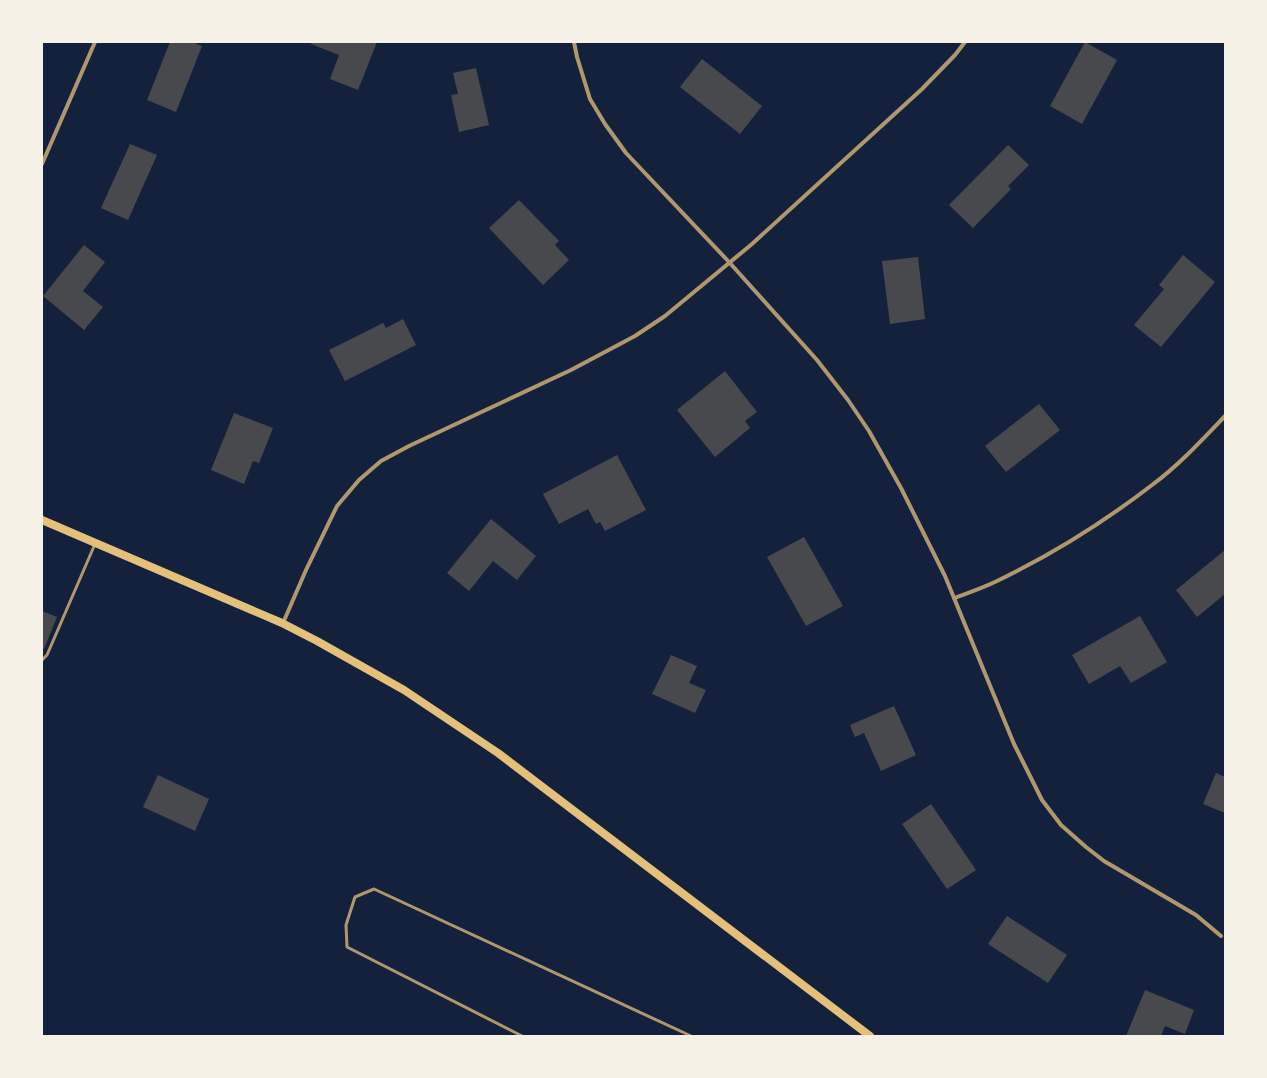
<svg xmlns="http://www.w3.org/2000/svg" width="1267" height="1078" viewBox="0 0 1267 1078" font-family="Rubik,sans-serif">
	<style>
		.building { fill: #48494c }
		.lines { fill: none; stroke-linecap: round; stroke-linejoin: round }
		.service { stroke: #b1986c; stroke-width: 3 }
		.minor { stroke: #b1986c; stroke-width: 4 }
		.secondary { stroke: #e5c07b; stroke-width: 8 }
	</style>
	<rect width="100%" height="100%" fill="#14213d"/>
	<g class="building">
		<path d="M170 42H192L202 46 176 112 147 100Z"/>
		<path d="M312 42H377L358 90 330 79 339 55 311 44Z"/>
		<path d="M1085 42 1117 60 1082 124 1050 106Z"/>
		<path d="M702 59 762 106 740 134 680 87Z"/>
		<path d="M476 68 489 125 459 132 451 95 458 94 453 73Z"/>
		<path d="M130 144 157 155 128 220 101 208Z"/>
		<path d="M1008 145 1029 165 1008 186 1011 189 973 228 949 205Z"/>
		<path d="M519 200 559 241 555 245 569 260 543 285 489 228Z"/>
		<path d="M84 245 105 262 83 291 103 307 84 330 43 296Z"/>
		<path d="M1183 255 1215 282 1161 347 1134 325 1164 289 1159 285Z"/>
		<path d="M918 257 925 319 890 324 882 261Z"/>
		<path d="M403 319 416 345 345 381 329 350 383 323 386 328Z"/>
		<path d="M725 371 757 412 745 421 750 428 715 457 677 410Z"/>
		<path d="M1039 404 1060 430 1006 472 985 446Z"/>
		<path d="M234 413 273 428 259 463 253 461 244 484 211 470Z"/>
		<path d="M617 455 646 510 605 531 600 522 596 524 588 509 559 524 543 494Z"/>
		<path d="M491 519 536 556 517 580 493 561 469 591 447 573Z"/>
		<path d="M804 537 843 606 806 626 767 557Z"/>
		<path d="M1225 550V594L1197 617 1176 590Z"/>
		<path d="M42 611 57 617 44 649 42 648Z"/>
		<path d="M1140 616 1167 662 1131 683 1120 666 1089 684 1072 655Z"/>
		<path d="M671 655 697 666 689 683 706 690 695 713 652 694Z"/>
		<path d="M894 706 916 755 881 771 864 733 855 737 850 725Z"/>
		<path d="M1216 773 1225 777V813L1203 804Z"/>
		<path d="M158 775 209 799 195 831 143 807Z"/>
		<path d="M931 804 976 870 947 889 902 824Z"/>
		<path d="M1007 916 1067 955 1048 983 988 944Z"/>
		<path d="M1145 990 1194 1010 1185 1034 1165 1026 1161 1036H1126Z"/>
	</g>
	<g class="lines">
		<g class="service">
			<path d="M42 660 47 655 95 544"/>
			<path d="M522 1036 347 947 346 925 355 897 374 889 691 1036"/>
		</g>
		<g class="minor">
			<path d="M574 42 577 57 590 99 605 124 626 153 729 262 817 360 848 400 869 431 901 488 945 576 1014 744 1042 800 1061 825 1086 847 1104 861 1196 915 1221 936"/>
			<path d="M42 164 95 42"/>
			<path d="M954 598C968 593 983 588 997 581 1051 555 1104 522 1152 485 1179 465 1202 440 1225 416"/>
			<path d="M283 623 306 570 337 506 359 480 381 461 409 446 571 370 635 336 665 316 752 244 922 89 955 55 965 42"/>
		</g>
		<path class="secondary" d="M42 520 282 623 317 641 404 690 498 753 870 1036"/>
	</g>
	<rect width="1267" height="1078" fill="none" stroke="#f6f1e7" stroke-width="86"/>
</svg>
